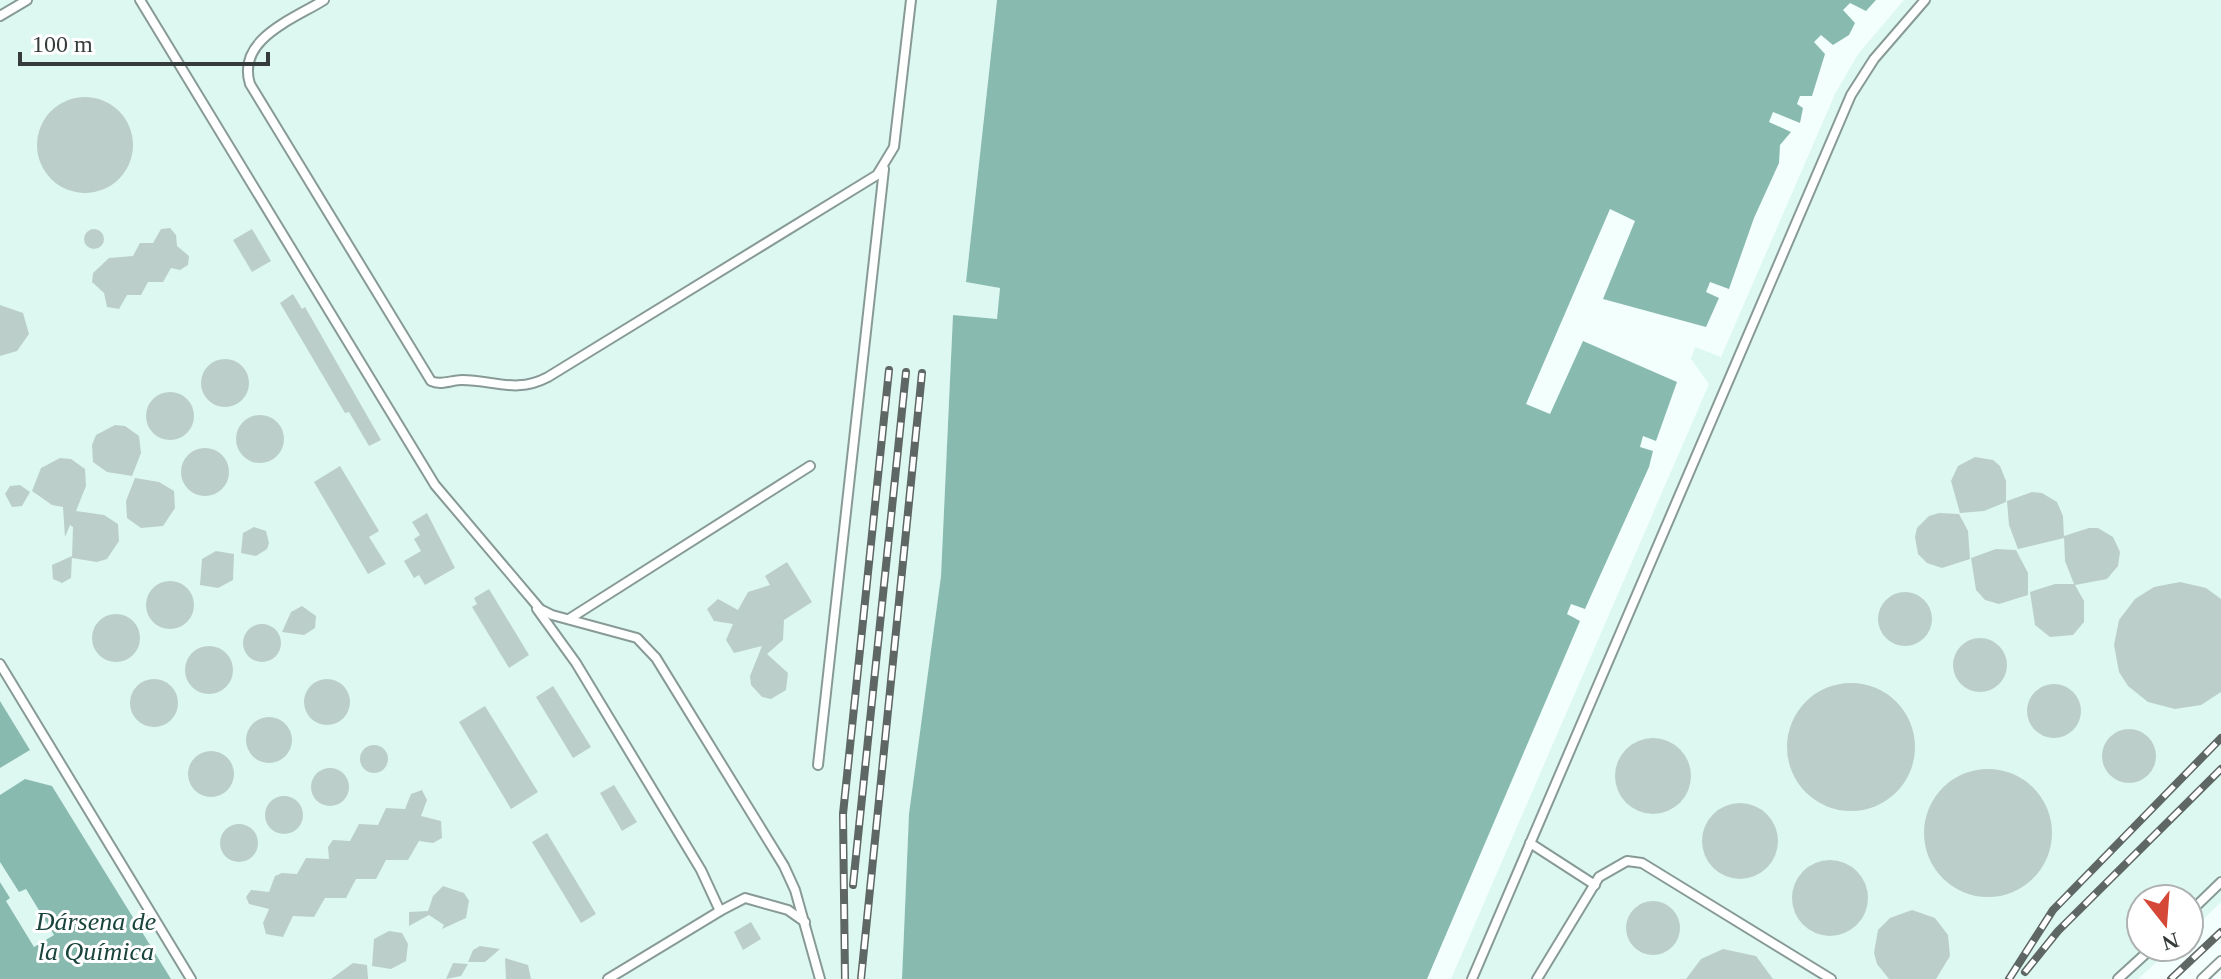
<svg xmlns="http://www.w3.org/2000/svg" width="2221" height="979" viewBox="0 0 2221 979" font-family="Georgia,serif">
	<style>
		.built { fill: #dcf8f1 }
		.water { fill: #89bab0 }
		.building { fill: #bcceca }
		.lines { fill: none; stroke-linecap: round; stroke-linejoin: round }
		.lane-casing { stroke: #889a96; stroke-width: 12 }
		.lane { stroke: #fff; stroke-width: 8 }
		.rail-casing { stroke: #5f6765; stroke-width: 8 }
		.rail { stroke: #fff; stroke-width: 5; stroke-dasharray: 15; stroke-linecap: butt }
		.labels { text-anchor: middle; stroke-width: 6; stroke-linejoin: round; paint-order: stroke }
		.water-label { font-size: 26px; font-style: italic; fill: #18443c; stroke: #fff }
	</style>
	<rect width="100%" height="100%" fill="#f3fffc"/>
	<g class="built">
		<path d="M0 0H997L966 282 1000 288 997 319 953 315 941 576 909 814 902 979H171L52 786 25 779 0 795V768L30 750 0 701Z"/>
		<path d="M1904 0H2221V902L2189 933V899H2141V947H2173L2138 979H1451L1709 384 1691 359 1695 347 1721 357 1835 94 1858 54Z"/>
		<path d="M0 862 19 892 25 888 54 935 34 947 6 901 10 898 0 882Z"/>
	</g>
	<g class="water">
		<path d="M997 0H1876L1866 11 1850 3 1843 10 1855 23 1849 35 1833 45 1821 35 1814 42 1825 54 1812 96H1800L1797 104 1803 108 1800 123 1773 112 1769 122 1791 132 1780 145 1779 163 1754 218 1729 289 1710 282 1706 292 1719 298 1706 327 1603 299 1635 221 1610 209 1526 404 1550 414 1583 341 1677 382 1656 441 1643 436 1640 447 1653 451 1649 467 1585 609 1571 604 1567 614 1580 621 1427 979H902L909 814 941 576 953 315 997 319 1000 288 966 282Z"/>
		<path d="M0 701 30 750 0 768Z"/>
		<path d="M25 779 52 786 171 979H0V882L10 898 6 901 34 947 54 935 26 889 19 892 0 862V795Z"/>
	</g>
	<g class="building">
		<circle cx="85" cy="145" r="48"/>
		<path d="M170 228 176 235 177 246 189 256 188 265 180 270 171 268 163 282H148L141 295H127L119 309 107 307 104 293 92 282 93 273 109 258 133 256 140 243H153L161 229Z"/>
		<circle cx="94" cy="239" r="10"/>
		<path d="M252 229 271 261 252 272 233 240Z"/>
		<path d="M293 294 302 309 305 307 381 440 369 446 349 412 345 413 280 303Z"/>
		<path d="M0 305 23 313 29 334 17 351 0 356Z"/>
		<circle cx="225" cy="383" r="24"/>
		<circle cx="170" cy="416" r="24"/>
		<circle cx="260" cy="439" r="24"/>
		<path d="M115 425 125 426 139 436 141 453 132 476 107 472 93 462 92 445 96 435Z"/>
		<circle cx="205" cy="472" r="24"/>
		<path d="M1975 457 1993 460 2000 466 2006 481V502L1984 511 1960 513 1951 481 1958 466Z"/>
		<path d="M60 458 71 459 85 469 86 486 76 511 104 515 118 524 119 541 107 559 97 562 72 558 73 527 70 525 65 537 63 507 52 505 32 491 41 468Z"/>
		<path d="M340 466 379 531 369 537 386 564 368 574 314 482Z"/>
		<path d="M135 478 159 482 174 491 175 508 163 526 141 528 127 518 126 501Z"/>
		<path d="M20 485 30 492 22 506 12 507 5 494 10 486Z"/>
		<path d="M2032 492 2042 493 2057 502 2063 516 2064 538 2018 549 2009 525 2007 501Z"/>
		<path d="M427 513 455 568 425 585 419 575 414 578 404 561 421 551 414 539 420 535 412 522Z"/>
		<path d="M1939 513 1959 514 1968 531 1970 559 1942 568 1927 563 1918 554 1915 537 1917 528 1929 516Z"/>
		<path d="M254 527 266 531 269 543 267 549 256 556 241 553 243 533Z"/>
		<path d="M2089 528H2098L2113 537 2120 552 2118 566 2107 579 2075 585 2084 601V622L2073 635 2050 637 2035 625 2030 592 2055 584H2074L2065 561 2064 536Z"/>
		<path d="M1996 549 2016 550 2028 573V595L1999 604 1985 600 1976 590 1971 558Z"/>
		<path d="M216 551 234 554 233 580 218 588 200 585 202 559Z"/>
		<path d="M72 556 71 578 62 583 53 579 52 565Z"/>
		<path d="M787 562 812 602 784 620 783 640 767 654 788 673 786 690 771 699 762 697 751 685 750 676 762 646 734 653 726 640 733 624 714 621 707 609 718 599 738 610 748 592 770 585 765 576Z"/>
		<circle cx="170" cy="605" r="24"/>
		<path d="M2180 582 2206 588 2221 599V692L2201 705 2175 709 2148 702 2128 686 2119 672 2114 645 2119 620 2135 599 2154 587Z"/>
		<path d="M489 589 529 655 509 668 472 607 477 604 474 598Z"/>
		<circle cx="1905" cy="619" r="27"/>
		<path d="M302 606 316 616 315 628 304 635 282 632 291 612Z"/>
		<circle cx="116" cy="638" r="24"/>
		<circle cx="262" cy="643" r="19"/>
		<circle cx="1980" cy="665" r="27"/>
		<circle cx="209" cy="670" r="24"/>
		<circle cx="154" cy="703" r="24"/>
		<circle cx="327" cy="702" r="23"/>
		<circle cx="1851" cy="747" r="64"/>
		<circle cx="2054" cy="711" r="27"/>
		<path d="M553 686 591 747 573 758 536 697Z"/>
		<path d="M485 706 538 792 511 809 459 722Z"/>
		<circle cx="269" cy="740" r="23"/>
		<circle cx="2129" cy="756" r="27"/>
		<circle cx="1653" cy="776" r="38"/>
		<circle cx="374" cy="759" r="14"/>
		<circle cx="211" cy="774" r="23"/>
		<circle cx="330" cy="787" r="19"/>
		<circle cx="1988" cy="833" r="64"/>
		<path d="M614 785 637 822 622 831 600 793Z"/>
		<path d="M422 790 427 800 421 816 441 821 442 838 433 843 419 841 408 860H386L376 879H356L346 898H325L314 917 293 916 283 937 266 934 263 923 269 909 249 904 246 897 251 890 269 892 275 876 282 873 297 874 306 858 329 859 328 847 333 840 350 841 359 824 378 825 386 808 405 809 411 794Z"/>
		<circle cx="284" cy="815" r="19"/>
		<circle cx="1740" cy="841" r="38"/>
		<circle cx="239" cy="843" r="19"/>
		<path d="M547 833 596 914 581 923 532 842Z"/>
		<circle cx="1830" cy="898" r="38"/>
		<path d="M443 886 464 893 469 901 466 918 442 929 444 925 429 915 409 926V912L428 911 433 896Z"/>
		<circle cx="1653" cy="928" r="27"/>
		<path d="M1912 910 1935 918 1948 935 1950 956 1936 979H1889L1877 964 1874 953 1878 930 1890 918Z"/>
		<path d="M751 922 761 939 743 950 734 932Z"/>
		<path d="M389 931 402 933 408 944 406 961 391 969 372 966 374 939Z"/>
		<path d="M480 946 500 949 485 962H468L473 950Z"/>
		<path d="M1723 949 1756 956 1773 979H1686L1701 959Z"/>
		<path d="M505 958 528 965 531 979H506Z"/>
		<path d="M353 963 367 965 368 979H331Z"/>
		<path d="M453 963 468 964 461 976 446 979Z"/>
	</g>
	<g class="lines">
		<defs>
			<g id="lane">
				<path d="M140 0 435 485 540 609 552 615 637 638 656 658 784 866 795 890 820 979"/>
				<path d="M324 0C294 19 236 39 250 84L431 381C441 386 451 380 462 380 494 380 516 394 548 377L877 175 894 147 911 0"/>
				<path d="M0 16 27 0"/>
				<path d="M537 609 576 663 701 870 720 911 608 979"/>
				<path d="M569 619 810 466"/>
				<path d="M0 664 191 979"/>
				<path d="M818 765 884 169"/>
				<path d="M1530 843 1595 885"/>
				<path d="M720 911 745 898 788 910 805 922"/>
				<path d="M2189 913 2221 882"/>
				<path d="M1472 979 1851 95 1874 59 1925 0"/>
				<path d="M1537 979 1599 877 1627 861 1642 863 1831 979"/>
				<path d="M2118 979 2153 947"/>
				<path d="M2202 979 2221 961"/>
			</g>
		</defs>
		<use href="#lane" class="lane-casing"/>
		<use href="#lane" class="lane"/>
		<defs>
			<g id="rail">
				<path d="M853 885 906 372"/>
				<path d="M2025 972 2058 931 2221 769"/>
				<path d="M845 979 843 814 889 370"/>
				<path d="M861 979 922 373"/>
				<path d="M2009 979 2053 910 2221 738"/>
				<path d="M2171 979 2221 932"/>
			</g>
		</defs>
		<use href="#rail" class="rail-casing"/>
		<use href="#rail" class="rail"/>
	</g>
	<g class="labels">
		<g class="water-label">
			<text x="96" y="930">Dársena de<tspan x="96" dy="30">la Química</tspan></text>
		</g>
	</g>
	<g transform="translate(2165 923) rotate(163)"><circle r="38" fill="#ffffff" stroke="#aeb1b1" stroke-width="2"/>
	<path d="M0-6L14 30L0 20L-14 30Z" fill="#d54837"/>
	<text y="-12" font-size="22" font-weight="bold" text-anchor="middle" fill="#353c3b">N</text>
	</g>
	<path d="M20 52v12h248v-12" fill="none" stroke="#353c3b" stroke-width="4"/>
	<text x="32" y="52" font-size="24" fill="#353c3b" stroke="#ffffff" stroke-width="6" paint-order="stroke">100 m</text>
</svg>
